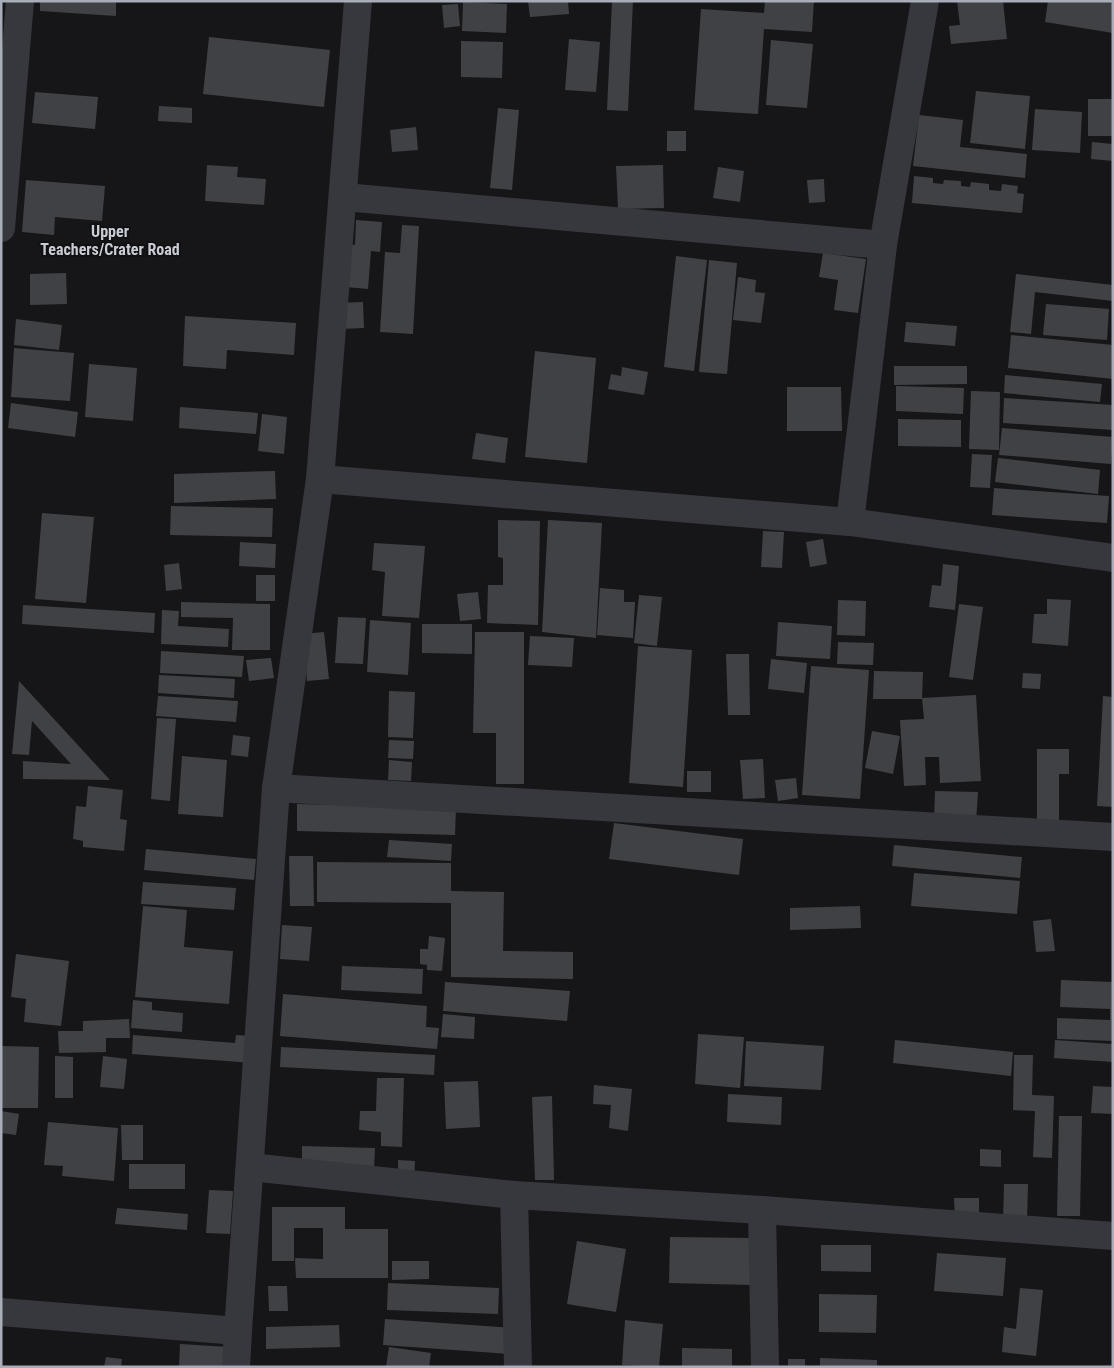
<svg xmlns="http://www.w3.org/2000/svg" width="1114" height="1368" viewBox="0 0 1114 1368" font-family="'Roboto Condensed',sans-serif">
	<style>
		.building { fill: #404145 }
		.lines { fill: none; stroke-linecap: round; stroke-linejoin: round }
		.minor { stroke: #37383d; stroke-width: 28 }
		.labels { text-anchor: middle; stroke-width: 4; stroke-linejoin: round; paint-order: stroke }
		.quarter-label { font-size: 16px; font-weight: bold; fill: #c9ccd4; stroke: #111113 }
	</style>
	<rect width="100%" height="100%" fill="#161618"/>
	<g class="building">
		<path d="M40 1H116V16L40 11Z"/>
		<path d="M528 1H568L569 14 530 17Z"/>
		<path d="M612 1H633L628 111 607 110Z"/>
		<path d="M765 1H814L812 32 764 29 758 114 694 110 701 9 764 13Z"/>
		<path d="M957 1H1003L1007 39 951 44 949 26 960 25Z"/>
		<path d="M1048 1H1113V33L1045 22Z"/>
		<path d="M463 2 507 4 506 33 462 31Z"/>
		<path d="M458 4 460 26 444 28 442 5Z"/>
		<path d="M209 37 330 50 324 107 203 94Z"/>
		<path d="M569 39 600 42 596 92 565 90Z"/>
		<path d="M771 40 813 44 807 108 766 105Z"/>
		<path d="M461 41 503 42 502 78 461 77Z"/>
		<path d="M976 91 1030 96 1025 149 970 143Z"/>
		<path d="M35 92 98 97 95 129 32 123Z"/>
		<rect x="1088" y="99" width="25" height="37"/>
		<path d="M159 106 192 108V123L158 121Z"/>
		<path d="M498 108 519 110 512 190 490 188Z"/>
		<path d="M1035 109 1082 112 1080 153 1032 150Z"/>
		<path d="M919 115 963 120 960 147 1027 154 1025 178 913 166Z"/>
		<path d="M416 127 418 150 392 152 390 130Z"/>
		<rect x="667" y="131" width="19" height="20"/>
		<path d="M1092 142 1113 144V161L1091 159Z"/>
		<path d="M207 165 238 167 237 177 266 179 264 205 205 201Z"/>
		<path d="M663 165 664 208 618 209 616 166Z"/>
		<path d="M718 167 744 171 740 202 713 198Z"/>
		<path d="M914 176 933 178V183L943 184 944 180 961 181V186L970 187 971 182 989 184V190L1001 191 1002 184 1018 186 1017 193 1024 194 1022 213 912 203Z"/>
		<path d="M824 179 825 202 809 203 807 180Z"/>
		<path d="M26 180 105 186 102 221 55 217 54 235 22 232Z"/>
		<path d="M356 220 382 222 380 252 371 251 368 289 346 287 349 244 355 245Z"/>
		<path d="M402 225 419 226 413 334 380 332 385 252 400 253Z"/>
		<path d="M823 253 866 259 858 313 834 310 838 280 819 277Z"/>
		<path d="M676 256 707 260 694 371 664 367Z"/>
		<path d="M709 260 737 263 727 374 699 372Z"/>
		<path d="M66 273 67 304 30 305V274Z"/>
		<path d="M1016 274 1113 285V301L1035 292 1031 334 1010 332Z"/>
		<path d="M738 277 756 280 755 292 765 293 761 323 733 320Z"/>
		<path d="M363 302 364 328 340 329 339 303Z"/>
		<path d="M1046 304 1109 309 1107 340 1043 335Z"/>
		<path d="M185 316 296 323 294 355 227 350 226 369 183 366Z"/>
		<path d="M16 319 62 325 59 350 14 345Z"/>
		<path d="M906 322 957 326 955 346 904 342Z"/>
		<path d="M1011 335 1113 345V379L1008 368Z"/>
		<path d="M14 348 74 353 70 401 11 397Z"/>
		<path d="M535 351 596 358 587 463 525 457Z"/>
		<path d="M89 364 137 368 133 421 85 417Z"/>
		<path d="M894 366H967V384L894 385Z"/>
		<path d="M622 367 648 372 644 395 608 389 611 374 621 376Z"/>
		<path d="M1005 375 1102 384 1100 402 1004 393Z"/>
		<path d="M896 386 964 388 963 414 896 411Z"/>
		<path d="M787 387H841L842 431H787Z"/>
		<path d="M971 391 1000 392 999 450 969 449Z"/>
		<path d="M1004 398 1113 405V430L1003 423Z"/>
		<path d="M11 403 78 412 75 437 8 428Z"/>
		<path d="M180 407 258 413 256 434 179 428Z"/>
		<path d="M262 414 287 417 284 454 258 451Z"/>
		<path d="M898 419 961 420V447L898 446Z"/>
		<path d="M1002 428 1113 437 1111 464 999 455Z"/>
		<path d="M476 433 508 438 505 463 472 459Z"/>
		<path d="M972 454 992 455 990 488 970 487Z"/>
		<path d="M998 458 1100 470 1098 494 995 482Z"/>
		<path d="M275 471 276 499 174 503V474Z"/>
		<path d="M994 488 1109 496 1107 523 992 515Z"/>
		<path d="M171 506 273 508 272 537 170 535Z"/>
		<path d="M42 513 94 517 86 603 35 599Z"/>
		<path d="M498 520 540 521 538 625 487 623 488 585H503V558L498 557Z"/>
		<path d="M548 520 602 523 596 638 542 632Z"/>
		<path d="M763 531 784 532 782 568 761 567Z"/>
		<path d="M823 539 827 564 810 567 806 542Z"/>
		<path d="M240 542 276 544 275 568 239 566Z"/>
		<path d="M374 543 425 546 419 618 382 616 385 572 372 570Z"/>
		<path d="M179 563 182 589 166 591 164 565Z"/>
		<path d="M943 564 959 566 955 610 929 607 932 585 941 586Z"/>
		<rect x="256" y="575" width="19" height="26"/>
		<path d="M600 588 624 590V602H635L633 638 597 635Z"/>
		<path d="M478 592 481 619 460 621 457 594Z"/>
		<path d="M639 595 662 597 657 646 634 643Z"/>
		<path d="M1047 599 1071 600 1068 646 1032 643 1034 614H1047Z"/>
		<path d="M838 600 866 601 865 636 837 635Z"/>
		<path d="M181 602 270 604V650H232L233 618 181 617Z"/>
		<path d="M959 604 983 607 973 680 949 677Z"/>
		<path d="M23 605 155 613 154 633 22 624Z"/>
		<path d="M162 610 179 611 178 626 229 629 228 647 161 644Z"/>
		<path d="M338 617 366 618 363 664 335 663Z"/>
		<path d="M370 620 411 623 408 675 367 672Z"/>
		<path d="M778 622 832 626 830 659 776 656Z"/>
		<path d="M422 624H472V654L422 653Z"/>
		<path d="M324 632 329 679 307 681 303 634Z"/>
		<path d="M475 632H524V784H496V733H473Z"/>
		<path d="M530 636 574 638 572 667 528 665Z"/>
		<path d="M838 642 874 643 873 665 837 664Z"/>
		<path d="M638 646 692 650 683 787 629 783Z"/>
		<path d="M161 651 244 656 242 677 160 673Z"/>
		<path d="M726 654H749L750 715H728Z"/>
		<path d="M271 658 274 678 249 681 246 660Z"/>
		<path d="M771 659 807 663 804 693 768 689Z"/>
		<path d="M811 666 869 670 860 799 802 795Z"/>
		<path d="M874 671 923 672 922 699H873Z"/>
		<path d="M1023 673 1041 674 1040 689 1022 688Z"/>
		<path d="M159 675 235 679 234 698 158 693Z"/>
		<path d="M19 681 110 780 23 779V761L71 764 32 721 29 755 12 754Z"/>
		<path d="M389 691 415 692 413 738 388 737Z"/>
		<path d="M976 695 981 781 940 783 939 757H925L926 785 904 786 900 720 924 719 922 698Z"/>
		<path d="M158 696 238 701 236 722 156 716Z"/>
		<path d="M1103 696 1113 697V807L1097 806Z"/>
		<path d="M157 718 176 719 170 801 151 799Z"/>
		<path d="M872 731 900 736 893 774 865 768Z"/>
		<path d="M233 735 250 737 248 757 231 755Z"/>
		<path d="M389 740 414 741 413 759 388 758Z"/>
		<path d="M1037 749H1069V774H1059V821L1037 820Z"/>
		<path d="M182 756 227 760 223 817 178 814Z"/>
		<path d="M763 759 765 798 743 799 740 760Z"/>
		<path d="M389 760 412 762 411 781 388 780Z"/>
		<rect x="687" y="771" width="24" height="21"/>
		<path d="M796 778 798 798 778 801 775 780Z"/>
		<path d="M88 786 123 790 120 819 127 820 124 851 83 847V841L73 839 76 806 86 807Z"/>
		<path d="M935 791 978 792 976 823 934 821Z"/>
		<path d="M297 804 456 808 455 835 297 831Z"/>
		<path d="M614 823 743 839 739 875 609 859Z"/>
		<path d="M389 840 452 844 451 861 387 857Z"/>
		<path d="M894 845 1022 857 1020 878 892 866Z"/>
		<path d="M146 849 256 859 254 880 144 870Z"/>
		<path d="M289 856H313L314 906H290Z"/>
		<path d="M317 862 451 863V891L504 892 503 951 573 952V979L451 977V903L317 902Z"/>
		<path d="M914 873 1020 881 1017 914 911 906Z"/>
		<path d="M143 882 236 888 234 910 141 904Z"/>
		<path d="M143 906 187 910 184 947 233 951 229 1004 135 997Z"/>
		<path d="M860 906 861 928 790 930V908Z"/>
		<path d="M1051 919 1055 951 1036 952 1033 921Z"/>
		<path d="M282 925 312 927 309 961 280 959Z"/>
		<path d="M429 936 445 938 442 971 427 970V965L420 964V949H428Z"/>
		<path d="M16 954 69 961 61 1026 24 1022 26 999 11 997Z"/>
		<path d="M342 966 423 969 422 994 341 990Z"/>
		<path d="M1061 980 1113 982V1041L1057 1039V1018L1110 1020V1009L1060 1007Z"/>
		<path d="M445 982 570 991 567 1021 443 1011Z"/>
		<path d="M283 994 427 1006 426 1027 439 1028 437 1049 280 1036Z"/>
		<path d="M133 1000 152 1002V1010L183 1013 182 1032 131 1028Z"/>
		<path d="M443 1014 475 1017 474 1039 441 1037Z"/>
		<path d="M129 1019 130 1038H106V1052L59 1053 58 1031H83V1021Z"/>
		<path d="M698 1034 744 1037 740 1088 695 1084Z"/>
		<path d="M133 1035 235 1043 236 1035 255 1036 253 1063 132 1054Z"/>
		<path d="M895 1040 1013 1052 1011 1076 893 1063Z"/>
		<path d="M1055 1040 1113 1044V1062L1054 1058Z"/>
		<path d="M746 1041 824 1046 821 1090 744 1086Z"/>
		<path d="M1 1046 39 1047 38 1108H1Z"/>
		<path d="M281 1047 435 1055 434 1075 280 1067Z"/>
		<path d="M1014 1055H1033L1032 1095 1054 1096 1052 1158 1033 1157 1035 1111 1013 1110Z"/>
		<path d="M55 1056 73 1057V1098H55Z"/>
		<path d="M103 1056 127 1059 124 1089 100 1087Z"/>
		<path d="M377 1078H404L402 1147 381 1146V1132L359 1130 360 1111H376Z"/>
		<path d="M478 1081 480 1127 446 1129 444 1082Z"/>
		<path d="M594 1085 632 1089 628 1131 609 1128 611 1105 593 1104Z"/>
		<path d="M1093 1086 1113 1087V1114L1091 1113Z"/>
		<path d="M728 1094 782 1097 781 1125 727 1122Z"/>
		<path d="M552 1096 554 1180H535L532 1097Z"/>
		<path d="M1 1111 19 1114 16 1135 1 1133Z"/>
		<path d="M1059 1116H1082L1080 1216H1057Z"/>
		<path d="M48 1122 118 1128 114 1181 62 1176 63 1166 44 1165Z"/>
		<path d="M121 1125H143V1160H122Z"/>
		<path d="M302 1146 375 1148 374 1170 302 1167Z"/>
		<path d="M980 1149 1001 1150V1167L980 1166Z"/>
		<path d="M398 1160 415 1161 414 1182H398Z"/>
		<rect x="129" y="1164" width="56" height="25"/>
		<path d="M1004 1184H1028L1027 1222 1003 1221Z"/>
		<path d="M209 1190 233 1191 230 1234 206 1233Z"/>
		<path d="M954 1198H979V1218L955 1219Z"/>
		<path d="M272 1207H345V1229H388V1278H296L295 1258 323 1259V1228H294V1261H272Z"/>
		<path d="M117 1208 188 1214 187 1230 115 1224Z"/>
		<path d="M670 1237 753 1238 752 1285 669 1283Z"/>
		<path d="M577 1241 626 1249 616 1312 567 1304Z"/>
		<path d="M821 1245H871V1272L821 1271Z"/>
		<path d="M937 1253 1006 1258 1003 1296 934 1291Z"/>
		<path d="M392 1261H429V1279L392 1280Z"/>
		<path d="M388 1283 499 1288 498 1314 387 1310Z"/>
		<path d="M268 1286H287L288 1311H269Z"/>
		<path d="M1020 1288 1043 1290 1036 1356 1002 1352 1004 1327 1016 1329Z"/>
		<path d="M819 1294 877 1295 876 1333 819 1332Z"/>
		<path d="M385 1319 512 1328 511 1354 383 1345Z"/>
		<path d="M625 1320 663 1324 659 1367 622 1365Z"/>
		<path d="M339 1325 340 1347 266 1349V1327Z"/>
		<path d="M180 1344 229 1347 228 1367H179Z"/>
		<path d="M389 1347 431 1353 429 1367H386Z"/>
		<path d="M682 1348 732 1349V1367H682Z"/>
		<path d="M106 1357 122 1359 121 1367H104Z"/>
		<path d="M820 1358 877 1360V1367H820Z"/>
		<rect x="788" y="1359" width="17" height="8"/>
	</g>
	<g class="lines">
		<g class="minor">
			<path d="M358 1 320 479 850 522 1113 558"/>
			<path d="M344 197 883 245 850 522"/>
			<path d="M1 228 20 1"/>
			<path d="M883 245 925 1"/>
			<path d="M276 788 1113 837"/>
			<path d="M251 1167 514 1195 762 1210 1113 1236"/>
			<path d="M514 1195 518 1367"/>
			<path d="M762 1210 765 1367"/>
			<path d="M1 1312 238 1331 276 788 320 479"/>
			<path d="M236 1367 238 1331"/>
		</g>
	</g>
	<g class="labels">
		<g class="quarter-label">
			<text x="110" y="237">Upper<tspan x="110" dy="18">Teachers/Crater Road</tspan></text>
		</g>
	</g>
	<rect width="1114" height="1368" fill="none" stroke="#a8adb8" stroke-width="5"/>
</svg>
